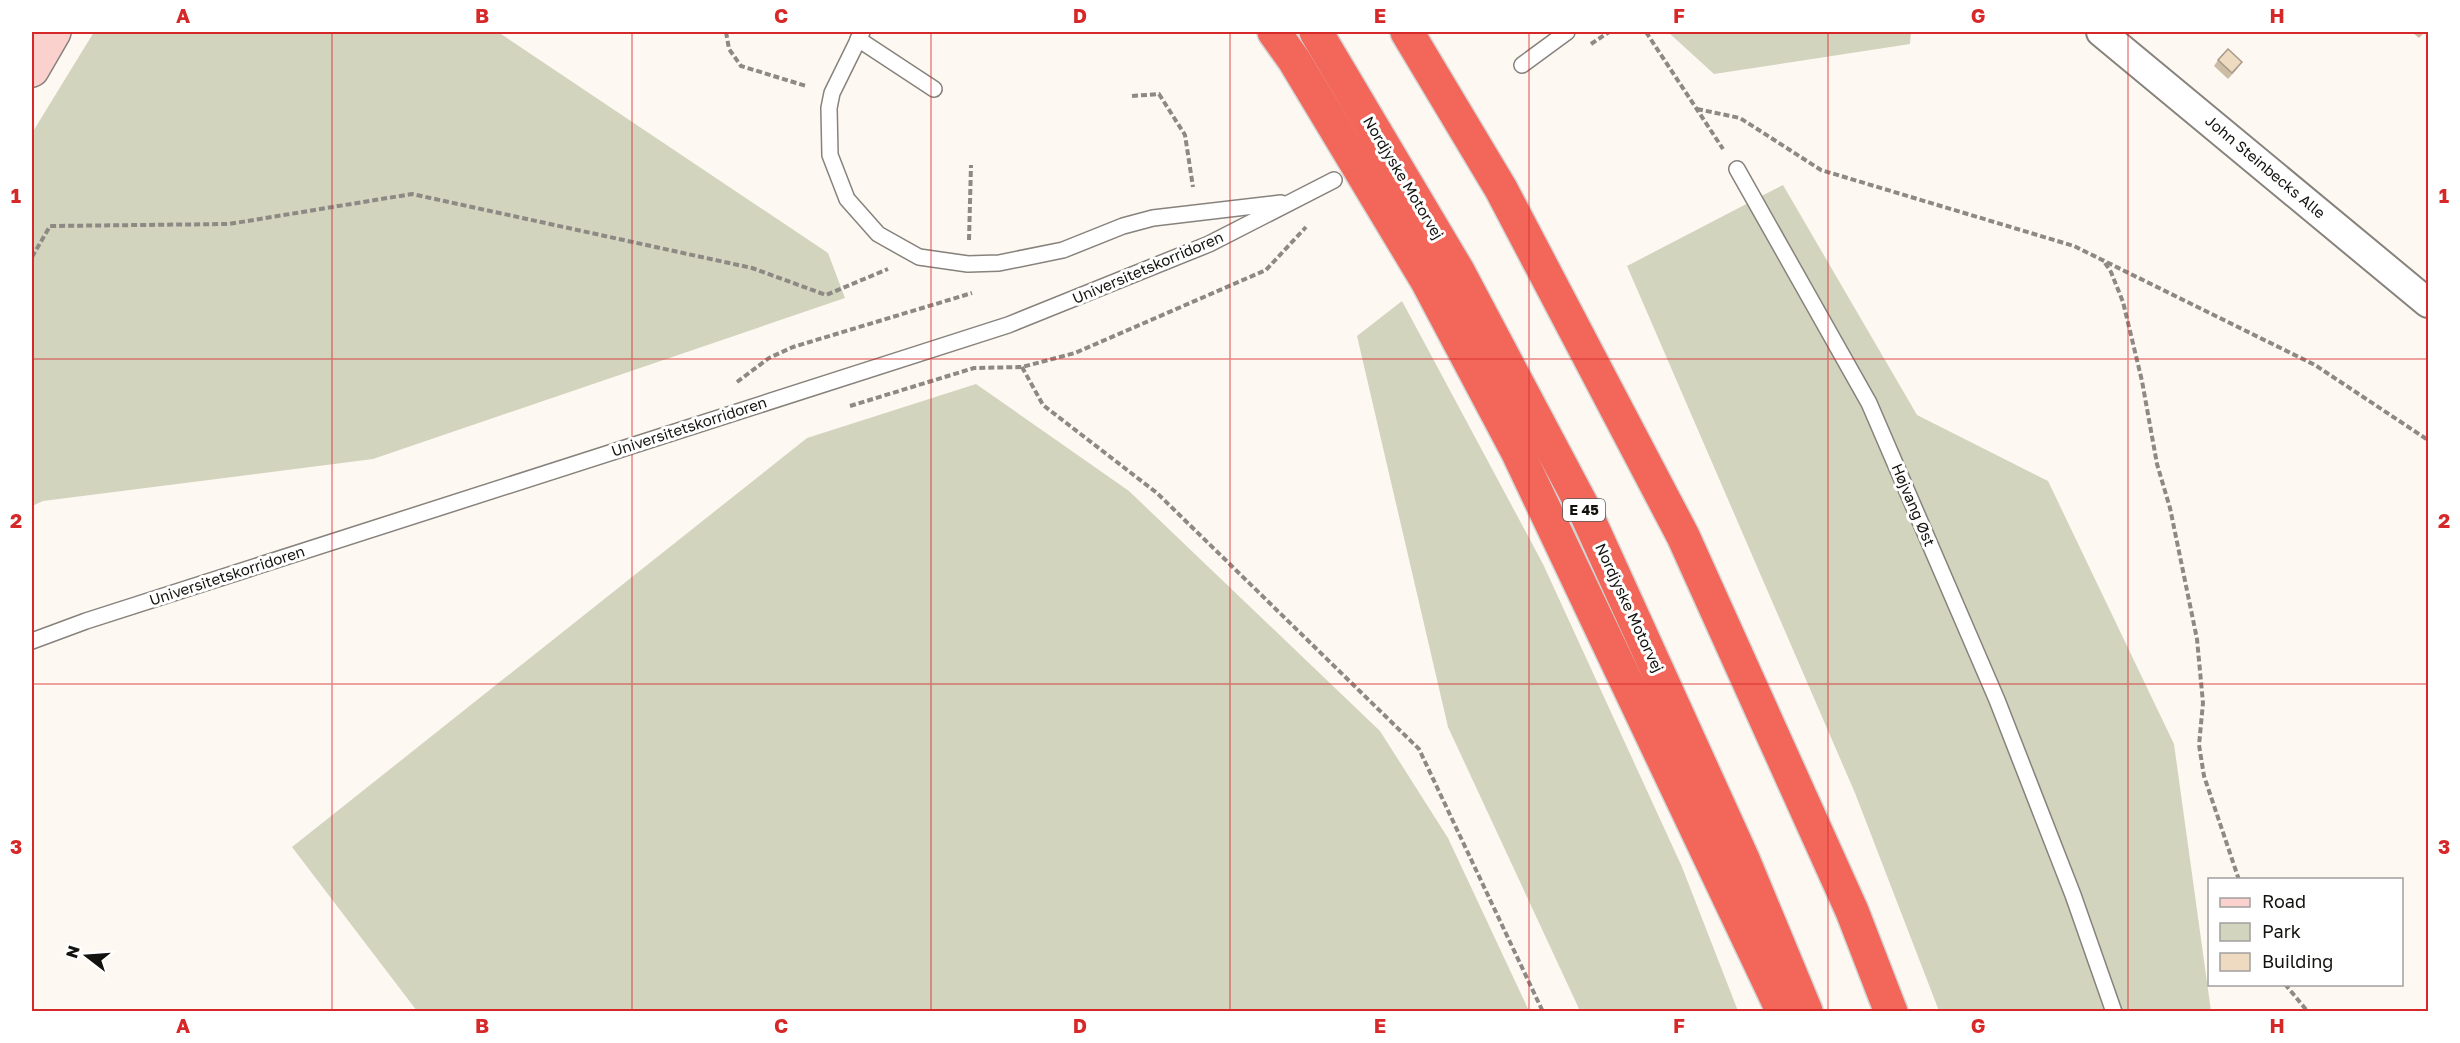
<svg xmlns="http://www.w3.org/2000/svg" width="2460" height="1043" viewBox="0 0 2460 1043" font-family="'Golos Text',sans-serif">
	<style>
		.green { fill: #d2d4be }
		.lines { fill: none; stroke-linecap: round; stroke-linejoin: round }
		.service-casing { stroke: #87827c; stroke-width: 18 }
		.minor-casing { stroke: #87827c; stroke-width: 32 }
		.secondary-casing { stroke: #87827c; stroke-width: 36 }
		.motorway-casing { stroke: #d5d4d4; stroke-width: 36 }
		.path { stroke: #8d8984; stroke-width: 4; stroke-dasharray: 6 3; stroke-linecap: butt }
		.service { stroke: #fff; stroke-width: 15 }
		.minor { stroke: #fff; stroke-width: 28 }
		.secondary { stroke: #fbd1ce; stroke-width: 33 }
		.motorway { stroke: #f2675a; stroke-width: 33 }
		.wall { fill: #ccbba5 }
		.building { fill: #eddac0; stroke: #a69986; stroke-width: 1.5 }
		.grid { fill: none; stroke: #d62828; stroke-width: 1.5; stroke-opacity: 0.55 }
		.labels { text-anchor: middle; stroke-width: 6; stroke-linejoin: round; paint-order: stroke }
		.shield { fill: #fff; stroke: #5a5957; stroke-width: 1.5 }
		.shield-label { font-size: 14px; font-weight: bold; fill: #13120f }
		.street-label { font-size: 15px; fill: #13120f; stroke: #fff }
		.neatline { fill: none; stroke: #d62828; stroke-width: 2 }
		.grid-label { font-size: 20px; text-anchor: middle; font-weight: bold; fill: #d62828 }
	</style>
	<rect width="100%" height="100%" fill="#fef8f2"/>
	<g class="green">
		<path d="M94 32H498L828 253 845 298 373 459 43 501 32 506V133Z"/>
		<path d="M1668 32H1911L1910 44 1714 74Z"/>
		<path d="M1783 185 1917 415 2048 481 2174 744 2211 1011H1939L1855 793 1627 266Z"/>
		<path d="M1402 301 1543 564 1682 867 1738 1011H1580L1448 727 1357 336Z"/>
		<path d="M976 384 1129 491 1380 731 1448 838 1529 1011H417L292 847 807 438Z"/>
	</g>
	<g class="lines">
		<defs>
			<g id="service">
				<path d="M862 32 832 93 829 108 830 155 847 199 878 234 919 257 968 264 999 263 1063 250 1123 226 1153 218 1281 203"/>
				<path d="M858 39 934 89"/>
				<path d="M1522 65 1567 32"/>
				<path d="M1737 169 1869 403 1997 700 2073 895 2114 1012"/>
				<path d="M32 641 86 621 1008 325 1209 244 1334 180"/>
			</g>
			<path id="minor" d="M2101 32 2428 303"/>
			<path id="secondary" d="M32 70 54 32"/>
			<g id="motorway">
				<path d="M1274 32 1294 60 1427 281 1517 451 1783 1012"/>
				<path d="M1316 32 1458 271 1584 509 1743 859 1806 1011"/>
				<path d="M1407 32 1501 189 1683 536 1852 911 1891 1012"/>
			</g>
		</defs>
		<use href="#service" class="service-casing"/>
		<use href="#minor" class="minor-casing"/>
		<use href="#secondary" class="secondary-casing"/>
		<use href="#motorway" class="motorway-casing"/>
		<g class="path">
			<path d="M726 32 729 49 741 66 806 86"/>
			<path d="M1646 32 1723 149"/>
			<path d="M1591 44 1609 32"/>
			<path d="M1132 96 1159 94 1185 135 1193 187"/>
			<path d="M1697 109 1740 118 1821 170 2074 246 2315 365 2428 440"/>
			<path d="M969 240 971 165"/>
			<path d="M32 257 50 226 229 224 412 194 752 268 826 295 888 269"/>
			<path d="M2105 263 2111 272 2123 302 2142 381 2157 464 2170 508 2197 639 2203 703 2199 745 2204 776 2239 880"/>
			<path d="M1022 367 1043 405 1157 493 1419 749 1543 1012"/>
			<path d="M737 382 769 358 793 347 972 293"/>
			<path d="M850 406 974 368 1022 367 1075 353 1266 270 1306 227"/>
			<path d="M2285 984 2308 1012"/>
		</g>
		<use href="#service" class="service"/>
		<use href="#minor" class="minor"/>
		<use href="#secondary" class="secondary"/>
		<use href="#motorway" class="motorway"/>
	</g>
	<g class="wall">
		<path d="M2412 32H2425L2419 38Z"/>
		<path d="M2218 60 2238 68 2228 79 2214 66Z"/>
	</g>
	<path class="building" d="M2228 49 2242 62 2232 73 2218 60Z"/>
	<path class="grid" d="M332 32V1012M632 32V1012M931 32V1012M1230 32V1012M1529 32V1012M1828 32V1012M2128 32V1012M32 359H2428M32 684H2428"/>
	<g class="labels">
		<rect class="shield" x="1563" y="499" width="42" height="22" rx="4.5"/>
		<g class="shield-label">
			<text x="1584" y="515">E 45</text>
		</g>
		<g class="street-label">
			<text transform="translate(2265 167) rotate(40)" y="5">John Steinbecks Alle</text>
			<text transform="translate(1403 178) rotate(59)" y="5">Nordjyske Motorvej</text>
			<text transform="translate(1148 268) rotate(-23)" y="5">Universitetskorridoren</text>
			<text transform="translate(689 427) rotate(-18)" y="5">Universitetskorridoren</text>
			<text transform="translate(1913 505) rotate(67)" y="5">Højvang Øst</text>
			<text transform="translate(227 576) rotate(-18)" y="5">Universitetskorridoren</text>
			<text transform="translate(1629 608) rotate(65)" y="5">Nordjyske Motorvej</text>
		</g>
	</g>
	<rect width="2460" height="1043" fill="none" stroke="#ffffff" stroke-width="66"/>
	<rect x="2208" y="878" width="195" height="108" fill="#ffffff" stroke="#a1a09f" stroke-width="1.5"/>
	<rect x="2220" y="898" width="30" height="9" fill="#fbd1ce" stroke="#a1a09f" stroke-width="1.5"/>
	<text x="2262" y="908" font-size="18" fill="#13120f">Road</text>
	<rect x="2220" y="923" width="30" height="18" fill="#d2d4be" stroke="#a1a09f" stroke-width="1.5"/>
	<text x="2262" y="938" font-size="18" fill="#13120f">Park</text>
	<rect x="2220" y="953" width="30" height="18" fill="#eddac0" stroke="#a1a09f" stroke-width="1.5"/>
	<text x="2262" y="968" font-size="18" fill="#13120f">Building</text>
	<g transform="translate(87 956) rotate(287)" stroke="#ffffff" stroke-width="4.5" paint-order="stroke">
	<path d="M0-4.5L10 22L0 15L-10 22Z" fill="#13120f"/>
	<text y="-9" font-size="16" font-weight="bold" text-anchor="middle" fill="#13120f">N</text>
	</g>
	<rect x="33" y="33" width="2394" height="977" class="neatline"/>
	<g class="grid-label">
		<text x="183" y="23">A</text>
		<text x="482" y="23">B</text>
		<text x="781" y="23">C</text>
		<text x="1080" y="23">D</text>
		<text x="1380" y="23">E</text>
		<text x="1679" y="23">F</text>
		<text x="1978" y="23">G</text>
		<text x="2277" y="23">H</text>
		<text x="16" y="203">1</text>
		<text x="2444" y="203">1</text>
		<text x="16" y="528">2</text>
		<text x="2444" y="528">2</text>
		<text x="16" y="854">3</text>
		<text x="2444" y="854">3</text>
		<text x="183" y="1033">A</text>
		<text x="482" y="1033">B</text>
		<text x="781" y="1033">C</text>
		<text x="1080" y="1033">D</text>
		<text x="1380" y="1033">E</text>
		<text x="1679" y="1033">F</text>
		<text x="1978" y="1033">G</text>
		<text x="2277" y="1033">H</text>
	</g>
</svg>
